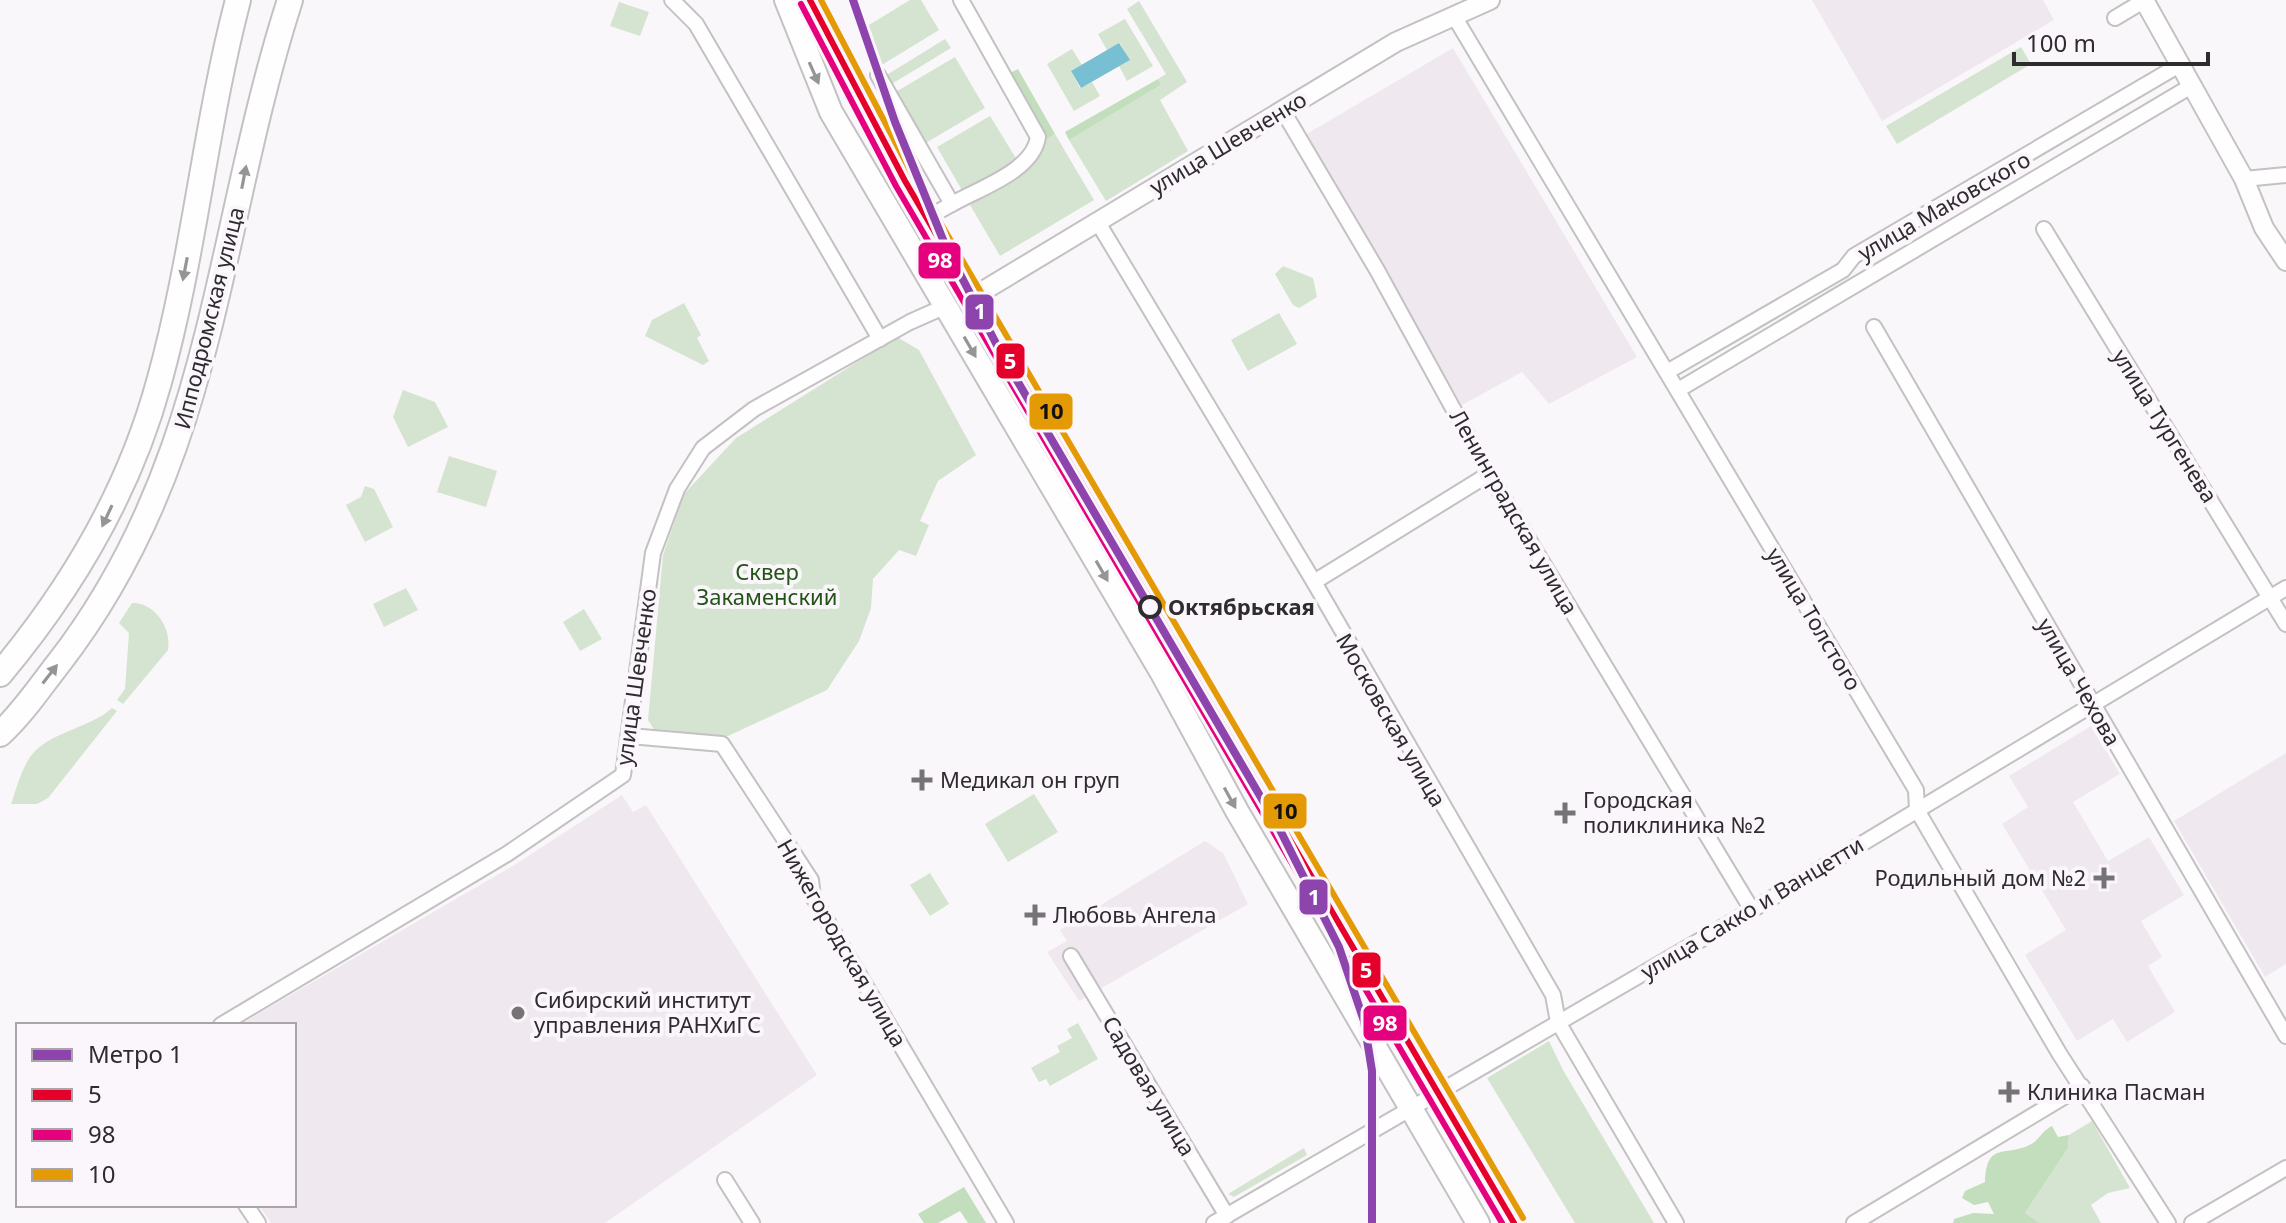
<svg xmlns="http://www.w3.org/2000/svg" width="2286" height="1223" viewBox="0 0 2286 1223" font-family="'Noto Sans',sans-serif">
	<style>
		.built { fill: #f0e8ef }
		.green { fill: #d4e4d0 }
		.forest { fill: #c3debc }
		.water { fill: #78bfd4 }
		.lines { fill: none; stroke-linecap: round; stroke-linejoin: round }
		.minor-casing { stroke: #c4c1c3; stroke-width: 18 }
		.tertiary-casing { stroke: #c4c1c3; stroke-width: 22 }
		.primary-casing { stroke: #c4c1c3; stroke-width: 26 }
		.trunk-casing { stroke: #c4c1c3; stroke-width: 28 }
		.minor { stroke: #fefefe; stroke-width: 14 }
		.tertiary { stroke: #fefefe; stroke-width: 18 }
		.primary { stroke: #fefefe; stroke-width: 22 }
		.trunk { stroke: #fefefe; stroke-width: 24 }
		.bus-1-casing { stroke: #fbf6fb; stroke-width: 12 }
		.bus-2-casing { stroke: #fbf6fb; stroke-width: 12 }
		.bus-3-casing { stroke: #fbf6fb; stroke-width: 12 }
		.bus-1 { stroke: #e4002b; stroke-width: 6 }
		.bus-2 { stroke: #e5007d; stroke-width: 6 }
		.bus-3 { stroke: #e39a05; stroke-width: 6 }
		.metro-1-casing { stroke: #fbf6fb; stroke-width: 14 }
		.metro-1 { stroke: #8e44ad; stroke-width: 8 }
		.oneway { fill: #969596 }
		.stop-dot { fill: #fbf6fb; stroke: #2e2c2e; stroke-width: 4 }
		.poi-dot { fill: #757375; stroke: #fbf6fb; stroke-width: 3 }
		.labels { text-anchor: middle; stroke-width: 8; stroke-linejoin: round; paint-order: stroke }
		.street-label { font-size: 22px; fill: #2e2c2e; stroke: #fbf6fb }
		.park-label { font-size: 22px; fill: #225316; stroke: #fbf6fb }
		.stop-label { font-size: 22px; font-weight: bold; fill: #2e2c2e; stroke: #fbf6fb; text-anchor: start }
		.poi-label { font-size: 22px; fill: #2e2c2e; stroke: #fbf6fb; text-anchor: start }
		.line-badge { stroke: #fbf6fb; stroke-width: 3 }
		.badge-label { font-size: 22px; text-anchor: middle; font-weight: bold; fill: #fff }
		.pale-badge-label { font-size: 22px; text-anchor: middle; font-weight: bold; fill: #111 }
	</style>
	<rect width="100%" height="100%" fill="#faf7fa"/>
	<g class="built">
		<path d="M1812 0H2043L2054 20 1882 121Z"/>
		<path d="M1453 48 1637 357 1549 404 1522 372 1462 405 1305 135Z"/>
		<path d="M2091 726 2120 774 2073 802 2108 861 2149 837 2184 895 2141 921 2162 957 2148 966 2175 1012 2127 1042 2113 1019 2077 1041 2025 955 2066 930 2002 824 2028 807 2009 776Z"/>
		<path d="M2286 753V964L2265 977 2174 821Z"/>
		<path d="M622 795 633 812 646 805 817 1075 605 1223H271L259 1205H294V1025H239L516 864Z"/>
		<path d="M1205 841 1223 853 1248 904 1079 1001 1047 952 1067 941 1060 930Z"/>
	</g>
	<g class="green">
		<path d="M910 0H921L939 30 880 66 859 31Z"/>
		<path d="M1139 1 1187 82 1160 100 1188 151 1106 201 1069 140 1161 85 1158 79 1166 74 1127 9Z"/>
		<path d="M619 2 649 12 640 36 610 26Z"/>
		<path d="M1125 19 1153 66 1127 81 1119 66 1129 60 1120 43 1107 50 1098 34Z"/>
		<path d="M945 39 951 48 890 85 885 76Z"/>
		<path d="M2021 47 2031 64 1897 144 1886 126Z"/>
		<path d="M1072 49 1082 65 1071 71 1080 88 1092 82 1100 96 1074 111 1047 64Z"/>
		<path d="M955 57 985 108 924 144 894 93Z"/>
		<path d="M990 116 1017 160 963 192 937 147Z"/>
		<path d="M1055 134 1094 200 1000 256 970 205C998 188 1038 174 1045 140Z"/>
		<path d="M1283 266 1313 278 1317 297 1299 308 1293 305 1275 274Z"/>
		<path d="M684 303 701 335 697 338 709 361 703 365 645 336 652 320Z"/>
		<path d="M1279 313 1297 344 1248 371 1231 340Z"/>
		<path d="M897 337 919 350 976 455 938 481 920 521 929 525 916 556 899 550 873 579 871 608 859 641 827 690 728 736H658L648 720 663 555 684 494 736 438Z"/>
		<path d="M403 390 435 402 448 427 408 447 393 417Z"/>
		<path d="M449 456 497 471 486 507 437 492Z"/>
		<path d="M365 486 374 489 393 527 365 542 346 505 361 497Z"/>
		<path d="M406 588 418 610 384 627 373 604Z"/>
		<path d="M132 603C155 602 172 629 168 650L123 704 117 700 125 689 129 633 119 623Z"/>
		<path d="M584 609 602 639 580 651 563 622Z"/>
		<path d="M112 708 117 711 48 798 37 804H11C16 790 20 774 27 762 43 732 88 730 112 708Z"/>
		<path d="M1034 794 1058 832 1008 862 985 824Z"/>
		<path d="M930 873 949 904 930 916 910 885Z"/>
		<path d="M1078 1023 1098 1059 1050 1086 1046 1079 1039 1082 1031 1068 1060 1052 1057 1046 1072 1038 1067 1029Z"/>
		<path d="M1549 1041 1563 1070 1654 1223H1575L1487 1078Z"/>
		<path d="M2092 1121 2130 1188 2108 1193 2091 1205 2101 1223H2040L2025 1213 2068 1148 2069 1135Z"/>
		<path d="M1304 1148 1307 1155 1234 1197 1228 1194Z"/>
	</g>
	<g class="forest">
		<path d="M1018 69 1055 134 1045 140 1008 74Z"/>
		<path d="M1158 79 1161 85 1069 140 1065 132Z"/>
		<path d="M2052 1126 2058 1137 2069 1135 2068 1148 2025 1213 2040 1223H1953L1954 1219 1973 1213 1994 1214 1988 1202 1974 1205 1962 1198 1965 1191 1985 1182C1987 1139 2006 1159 2033 1143 2040 1138 2043 1130 2052 1126Z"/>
		<path d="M964 1187 986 1223H968L960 1211 938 1223H924L918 1214Z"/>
	</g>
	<path class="water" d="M1119 43 1130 60 1081 88 1071 71Z"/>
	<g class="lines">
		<defs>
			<g id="minor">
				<path d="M672 0 696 24 880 339"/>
				<path d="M1454 16 1916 790 1917 810 2059 1053 2168 1223"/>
				<path d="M2115 18 2145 0"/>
				<path d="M878 75 952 204C980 188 1033 171 1038 137L961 0"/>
				<path d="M1283 111 1377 270 1489 474 1752 910"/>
				<path d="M2244 179 2286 175"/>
				<path d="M925 219 952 204"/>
				<path d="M1097 221 1314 582 1553 995 1558 1022 1676 1223"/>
				<path d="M2044 229 2286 624"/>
				<path d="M1874 327 2286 1036"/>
				<path d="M1667 372 1843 270 1854 256 2181 64"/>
				<path d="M1678 390 2193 85"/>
				<path d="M1314 582 1489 474"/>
				<path d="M630 736 722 744 811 880 813 897 1006 1223"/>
				<path d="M1071 956 1227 1216"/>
				<path d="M221 1025 507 854 623 775 653 553 677 489 703 448 754 409 910 322 946 306"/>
				<path d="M725 1180 752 1223"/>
				<path d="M246 1205 258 1223"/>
				<path d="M1214 1223 1752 910 2286 588"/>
				<path d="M1854 1223 2082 1086"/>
				<path d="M2192 1223 2286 1168"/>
			</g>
			<g id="tertiary">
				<path d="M2144 0 2244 179 2264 228 2286 261"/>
				<path d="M973 297 1396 42 1490 0"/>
			</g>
			<g id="primary">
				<path d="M786 0 831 112 1163 675 1237 811 1478 1223"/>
				<path d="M810 0C887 165 987 318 1079 475 1225 723 1370 973 1514 1223"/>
			</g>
			<g id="trunk">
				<path d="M0 674C72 588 129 492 159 382 194 257 205 126 238 0"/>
				<path d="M0 734C22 714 40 687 58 664 216 461 215 233 290 0"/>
			</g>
		</defs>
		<use href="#minor" class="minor-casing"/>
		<use href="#tertiary" class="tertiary-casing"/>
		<use href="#primary" class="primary-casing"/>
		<use href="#trunk" class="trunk-casing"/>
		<use href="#minor" class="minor"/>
		<use href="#tertiary" class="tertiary"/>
		<use href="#primary" class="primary"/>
		<use href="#trunk" class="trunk"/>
		<defs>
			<path id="bus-1" d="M810 0 905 181 1514 1223"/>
			<path id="bus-2" d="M801 4 896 186 1502 1223"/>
			<path id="bus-3" d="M821 0 913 176 1523 1218"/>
		</defs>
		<use href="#bus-1" class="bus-1-casing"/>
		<use href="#bus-2" class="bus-2-casing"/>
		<use href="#bus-3" class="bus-3-casing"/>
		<use href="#bus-1" class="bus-1"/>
		<use href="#bus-2" class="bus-2"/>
		<use href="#bus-3" class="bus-3"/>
		<defs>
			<path id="metro-1" d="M853 0 895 122 946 247 1001 353 1280 830 1339 947 1364 1021 1372 1071V1223"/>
		</defs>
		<use href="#metro-1" class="metro-1-casing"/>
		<use href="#metro-1" class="metro-1"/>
	</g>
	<defs><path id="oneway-solid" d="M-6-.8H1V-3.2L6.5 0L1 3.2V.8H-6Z" transform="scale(2)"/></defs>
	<g class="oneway">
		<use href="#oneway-solid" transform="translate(814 73) rotate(66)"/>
		<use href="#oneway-solid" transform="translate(244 177) rotate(-79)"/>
		<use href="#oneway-solid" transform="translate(185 269) rotate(101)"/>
		<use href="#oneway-solid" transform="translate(970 347) rotate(60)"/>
		<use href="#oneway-solid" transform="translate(107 516) rotate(115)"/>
		<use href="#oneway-solid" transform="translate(1102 571) rotate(60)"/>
		<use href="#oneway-solid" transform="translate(50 674) rotate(-52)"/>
		<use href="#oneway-solid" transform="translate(1230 798) rotate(61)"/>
	</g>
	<circle class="stop-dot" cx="1150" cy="607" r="10"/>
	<g class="poi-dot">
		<path d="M918 768h8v8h8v8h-8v8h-8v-8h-8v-8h8z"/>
		<path d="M1561 801h8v8h8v8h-8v8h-8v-8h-8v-8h8z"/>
		<path d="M2100 866h8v8h8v8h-8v8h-8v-8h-8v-8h8z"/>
		<path d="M1031 903h8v8h8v8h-8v8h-8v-8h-8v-8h8z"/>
		<circle cx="518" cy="1013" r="8"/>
		<path d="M2005 1080h8v8h8v8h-8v8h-8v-8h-8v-8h8z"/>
	</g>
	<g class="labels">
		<g class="street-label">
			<text transform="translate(1228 143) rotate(-31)" y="8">улица Шевченко</text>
			<text transform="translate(1944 206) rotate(-30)" y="8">улица Маковского</text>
			<text transform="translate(209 318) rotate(-76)" y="8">Ипподромская улица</text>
			<text transform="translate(2165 426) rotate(58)" y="8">улица Тургенева</text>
			<text transform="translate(1514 512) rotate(60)" y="8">Ленинградская улица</text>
			<text transform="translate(1814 619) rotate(59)" y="8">улица Толстого</text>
			<text transform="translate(636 677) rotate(-82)" y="8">улица Шевченко</text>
			<text transform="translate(2079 682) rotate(60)" y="8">улица Чехова</text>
			<text transform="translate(1391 720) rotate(60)" y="8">Московская улица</text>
			<text transform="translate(1752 908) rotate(-31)" y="8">улица Сакко и Ванцетти</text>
			<text transform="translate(842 943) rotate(60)" y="8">Нижегородская улица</text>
			<text transform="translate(1149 1086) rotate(59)" y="8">Садовая улица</text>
		</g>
		<g class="park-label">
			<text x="767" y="580">Сквер<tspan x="767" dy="25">Закаменский</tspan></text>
		</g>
		<g class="stop-label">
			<text x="1168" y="615">Октябрьская</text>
		</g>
		<g class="poi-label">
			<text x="940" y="788">Медикал он груп</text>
			<text x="1583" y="808">Городская<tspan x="1583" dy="25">поликлиника №2</tspan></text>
			<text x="2086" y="886" text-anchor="end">Родильный дом №2</text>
			<text x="1053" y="923">Любовь Ангела</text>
			<text x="534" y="1008">Сибирский институт<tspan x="534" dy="25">управления РАНХиГС</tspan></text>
			<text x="2027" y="1100">Клиника Пасман</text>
		</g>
	</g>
	<g class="line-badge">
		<rect x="917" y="241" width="45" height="39" rx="8" fill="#e5007d"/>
		<rect x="964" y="293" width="31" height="38" rx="8" fill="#8e44ad"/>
		<rect x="995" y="342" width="31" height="38" rx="8" fill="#e4002b"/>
		<rect x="1028" y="392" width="46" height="39" rx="8" fill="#e39a05"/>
		<rect x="1262" y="792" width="46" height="38" rx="8" fill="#e39a05"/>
		<rect x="1298" y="878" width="31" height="38" rx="8" fill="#8e44ad"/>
		<rect x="1351" y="951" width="31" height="38" rx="8" fill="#e4002b"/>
		<rect x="1362" y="1004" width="46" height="38" rx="8" fill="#e5007d"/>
	</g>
	<g class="badge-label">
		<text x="940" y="268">98</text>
		<text x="980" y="319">1</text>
		<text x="1010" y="369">5</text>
		<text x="1314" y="905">1</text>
		<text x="1366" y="978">5</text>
		<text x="1385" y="1031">98</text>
	</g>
	<g class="pale-badge-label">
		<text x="1051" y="419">10</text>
		<text x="1285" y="819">10</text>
	</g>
	<rect x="16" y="1023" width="280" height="184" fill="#fbf6fb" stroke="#a9a5a9" stroke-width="2"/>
	<rect x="32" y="1049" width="40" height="12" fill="#8e44ad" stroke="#a9a5a9" stroke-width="2"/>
	<text x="88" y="1063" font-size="24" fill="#2e2c2e">Метро 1</text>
	<rect x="32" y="1089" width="40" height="12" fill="#e4002b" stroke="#a9a5a9" stroke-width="2"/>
	<text x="88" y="1103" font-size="24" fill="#2e2c2e">5</text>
	<rect x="32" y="1129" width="40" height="12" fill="#e5007d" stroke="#a9a5a9" stroke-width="2"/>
	<text x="88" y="1143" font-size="24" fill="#2e2c2e">98</text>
	<rect x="32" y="1169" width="40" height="12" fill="#e39a05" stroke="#a9a5a9" stroke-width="2"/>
	<text x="88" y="1183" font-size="24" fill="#2e2c2e">10</text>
	<path d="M2014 52v12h194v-12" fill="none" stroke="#2e2c2e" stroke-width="4"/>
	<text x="2026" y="52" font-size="24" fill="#2e2c2e" stroke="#fbf6fb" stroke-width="6" paint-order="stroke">100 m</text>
</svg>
